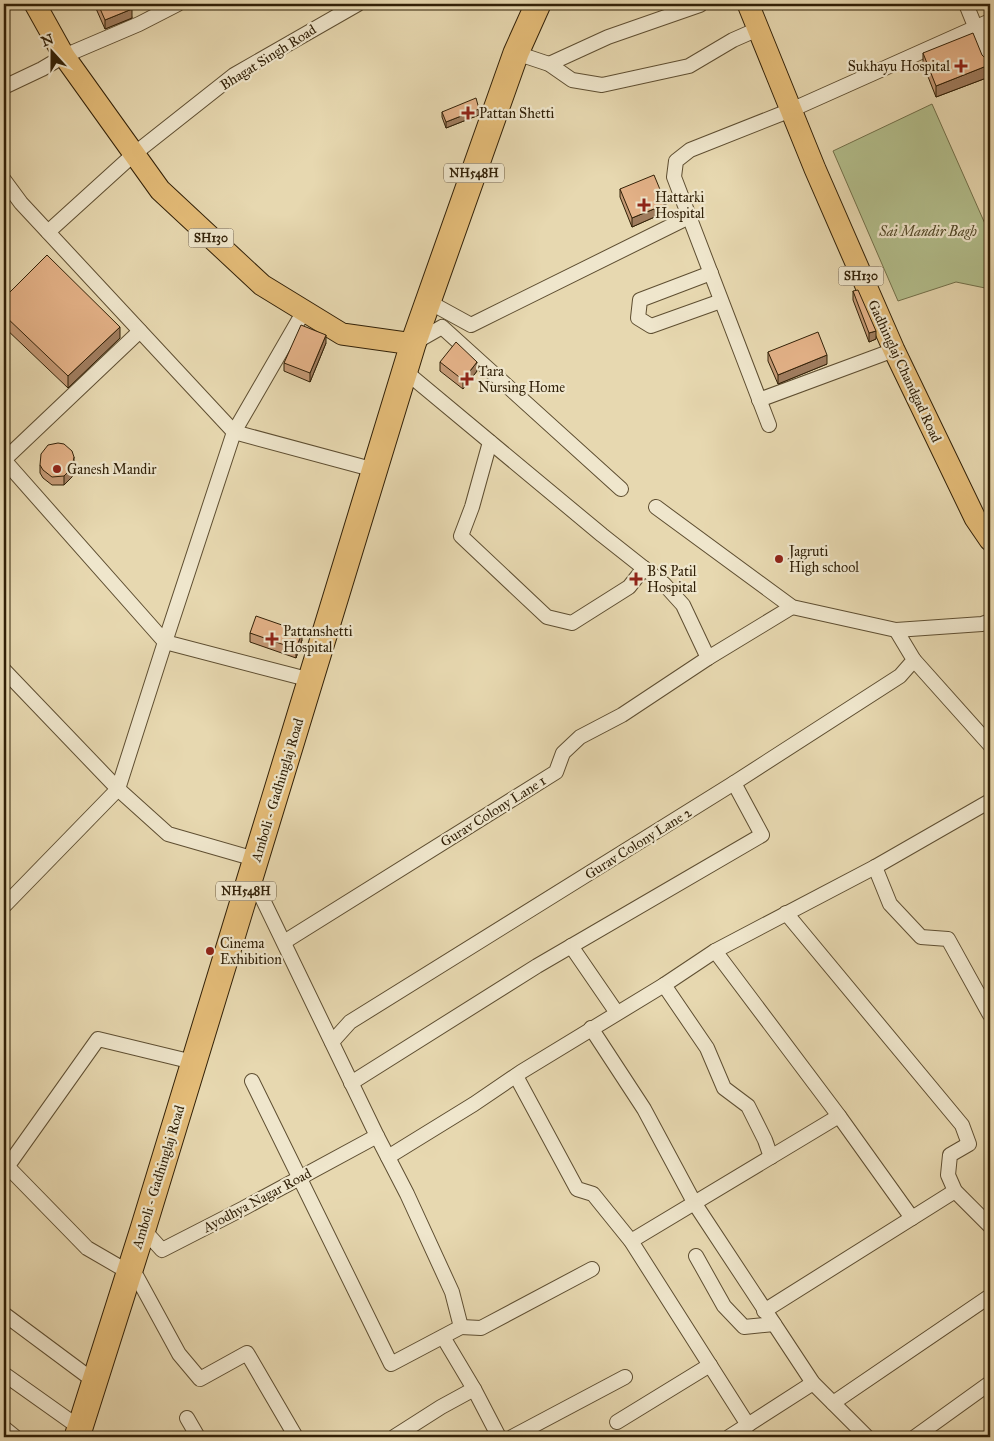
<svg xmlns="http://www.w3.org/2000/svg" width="994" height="1441" viewBox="0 0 994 1441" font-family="'IM FELL Great Primer',serif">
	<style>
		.green { fill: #b3bf8d; stroke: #72704a }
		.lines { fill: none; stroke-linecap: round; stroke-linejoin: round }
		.street-casing { stroke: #5e4e31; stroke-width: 16 }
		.primary-casing { stroke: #312007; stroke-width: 23 }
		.highway-casing { stroke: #312007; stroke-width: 27 }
		.street { stroke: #efe6cc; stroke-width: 14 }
		.primary { stroke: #e4bc78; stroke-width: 21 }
		.highway { stroke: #e4bc78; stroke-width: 25 }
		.wall { fill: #c49975; stroke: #312007 }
		.shaded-wall { fill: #a07d5f; stroke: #312007 }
		.building { fill: #e4b288; stroke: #312007 }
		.poi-dot { fill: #8f2418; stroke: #efe6cc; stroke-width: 2 }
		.labels { text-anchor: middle; stroke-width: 4.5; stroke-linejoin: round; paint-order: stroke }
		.shield { fill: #efe6cc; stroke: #6a5b42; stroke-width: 1 }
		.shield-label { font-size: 12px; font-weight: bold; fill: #312007 }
		.street-label { font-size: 14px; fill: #312007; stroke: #efe6cc }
		.poi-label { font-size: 14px; fill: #312007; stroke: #efe6cc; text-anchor: start }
		.park-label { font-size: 14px; font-style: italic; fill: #524828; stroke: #efe6cc }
	</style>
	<rect width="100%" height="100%" fill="#e7d8b0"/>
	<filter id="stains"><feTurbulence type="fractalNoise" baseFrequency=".004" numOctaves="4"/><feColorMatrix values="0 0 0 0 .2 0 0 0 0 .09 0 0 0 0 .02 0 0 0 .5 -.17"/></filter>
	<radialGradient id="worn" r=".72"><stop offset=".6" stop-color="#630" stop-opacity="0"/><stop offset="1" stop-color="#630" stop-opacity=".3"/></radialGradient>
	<path class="green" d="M932 104 986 226 990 225V289L956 282 898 301 833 151Z"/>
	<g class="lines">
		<defs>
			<g id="street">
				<path d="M966 4 990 63"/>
				<path d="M516 53 549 64 572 80 602 85 689 66 733 40 758 29"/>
				<path d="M549 64 608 37 700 5"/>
				<path d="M4 87 42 69 64 56 139 24 178 4"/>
				<path d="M4 180 21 203 234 432 375 470"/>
				<path d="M48 232 134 154 234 75 358 4"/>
				<path d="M711 273 640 300 638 318 651 326 721 301"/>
				<path d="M429 302 471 325 689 217"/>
				<path d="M414 343 442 327 621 489"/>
				<path d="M406 372 602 535 664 584 683 605 708 658"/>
				<path d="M759 400 894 350"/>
				<path d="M769 425 674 177 676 161 690 150 791 110 990 21"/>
				<path d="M490 442 472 507 461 536 547 617 572 623 629 587 644 568"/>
				<path d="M4 460 165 642"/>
				<path d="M4 460 140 331"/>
				<path d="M656 507 792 607 896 630 982 624 990 621"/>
				<path d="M165 642 234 432 304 311"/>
				<path d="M914 660 990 745"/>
				<path d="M4 670 118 789 168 834 255 859"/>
				<path d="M875 867 890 904 921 937 948 939 990 1015"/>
				<path d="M251 875 377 1136 407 1194 452 1292 461 1327 391 1364 252 1081"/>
				<path d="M4 906 118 789 165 642 311 680"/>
				<path d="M786 913 962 1125 969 1144 950 1155 948 1175 955 1191 990 1226"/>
				<path d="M284 942 556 772 563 753 580 737 622 715 708 658 792 607"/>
				<path d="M571 946 617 1013"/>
				<path d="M715 951 839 1116 912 1218"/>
				<path d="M664 985 707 1048 724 1088 748 1106 765 1140 771 1157"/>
				<path d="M591 1028 644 1109 695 1204 813 1383 867 1437"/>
				<path d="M332 1042 350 1022 734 783 900 676 914 660 896 630"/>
				<path d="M516 1076 577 1189 593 1194 631 1241 748 1425"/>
				<path d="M351 1083 537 966 762 835 734 783"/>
				<path d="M388 1157 474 1104 521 1072 664 985 715 951 875 867 990 801"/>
				<path d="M4 1163 87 1248 137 1277 179 1354 200 1379 247 1353 296 1437"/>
				<path d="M7 1167 98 1039 193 1062"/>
				<path d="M143 1229 162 1250 244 1208 377 1136"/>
				<path d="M631 1241 839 1116"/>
				<path d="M696 1256 724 1306 744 1327 774 1324"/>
				<path d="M764 1311 955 1191"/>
				<path d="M4 1314 94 1381"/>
				<path d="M461 1327 481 1328 592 1269"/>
				<path d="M443 1337 474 1389 499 1437"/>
				<path d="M4 1374 80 1428"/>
				<path d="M833 1403 990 1296"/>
				<path d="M187 1418 198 1437"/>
				<path d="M617 1422 710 1365"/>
				<path d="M4 1428 15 1437"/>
				<path d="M394 1437 441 1407 474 1389"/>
				<path d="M512 1437 625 1377"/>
				<path d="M729 1437 813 1383"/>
				<path d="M915 1437 990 1383"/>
			</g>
			<g id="primary">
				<path d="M35 4 64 56 160 190 262 285 342 334 413 344"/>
				<path d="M748 4 815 169 894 350 975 518 990 540"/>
			</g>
			<path id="highway" d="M77 1437 143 1229 413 344 516 53 538 4"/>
		</defs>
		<use href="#street" class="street-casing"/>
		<use href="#primary" class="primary-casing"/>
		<use href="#highway" class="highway-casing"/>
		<use href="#street" class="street"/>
		<use href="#primary" class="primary"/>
		<use href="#highway" class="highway"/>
	</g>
	<g class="wall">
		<path d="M94 4H129L132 18 105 29Z"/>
		<path d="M923 53 989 77 936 97 923 64Z"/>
		<path d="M442 112 479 115 446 128 442 117Z"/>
		<path d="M620 189 666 212 632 227 620 197Z"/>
		<path d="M853 291 876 339 869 342 853 300Z"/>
		<path d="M4 298 120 338 68 388 4 327Z"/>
		<path d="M326 343 310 382 284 371V363Z"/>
		<path d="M768 352 827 364 778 384 768 361Z"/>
		<path d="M440 362 477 371 463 389 440 371Z"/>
		<path d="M40 465H74L72 477 64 485H52L43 478 40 473Z"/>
		<path d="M250 633 302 640 296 658 250 642Z"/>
	</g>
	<g class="shaded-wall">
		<path d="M132 9V18L105 29V20Z"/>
		<path d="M989 65V77L936 97V86Z"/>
		<path d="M479 109V115L446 128V122Z"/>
		<path d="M666 204V212L632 227V218Z"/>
		<path d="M120 327V338L68 388V376Z"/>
		<path d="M876 331V339L869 342V333Z"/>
		<path d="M326 335V343L310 382V373Z"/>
		<path d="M827 355V364L778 384V375Z"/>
		<path d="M477 362V371L463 389V380Z"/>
		<path d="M74 457V465L72 477 64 485V476Z"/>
		<path d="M302 632V640L296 658V649Z"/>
	</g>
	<g class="building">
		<path d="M98 4H129L132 9 105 20Z"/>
		<path d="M973 33 982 55 987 60 989 65 936 86 923 53Z"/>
		<path d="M476 98 479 109 446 122 442 112Z"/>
		<path d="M654 175 666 204 632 218 620 189Z"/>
		<path d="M47 255 120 327 68 376 4 315V298Z"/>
		<path d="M858 290 876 331 869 333 853 291Z"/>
		<path d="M301 325 326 335 310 373 284 363Z"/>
		<path d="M818 332 827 355 778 375 768 352Z"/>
		<path d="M456 342 477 362 463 380 440 362Z"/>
		<path d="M58 443 64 444 72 451 74 457 72 468 64 476 52 477 43 470 40 465 41 454 48 445Z"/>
		<path d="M256 616 302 632 296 649 250 633Z"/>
	</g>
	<g class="poi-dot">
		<path d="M958.5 58.5h5v5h5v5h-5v5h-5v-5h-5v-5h5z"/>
		<path d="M465.5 105.5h5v5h5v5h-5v5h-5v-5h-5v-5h5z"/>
		<path d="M641.5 197.5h5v5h5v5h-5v5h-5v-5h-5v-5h5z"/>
		<path d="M464.5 371.5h5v5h5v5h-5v5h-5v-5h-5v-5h5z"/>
		<circle cx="57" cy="469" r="5"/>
		<circle cx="779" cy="559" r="5"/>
		<path d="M633.5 571.5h5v5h5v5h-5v5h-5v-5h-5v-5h5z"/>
		<path d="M269.5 631.5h5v5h5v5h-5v5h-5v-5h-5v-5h5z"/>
		<circle cx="210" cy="951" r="5"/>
	</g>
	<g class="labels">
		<g class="shield">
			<rect x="444" y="163.5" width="60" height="19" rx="4"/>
			<rect x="188.5" y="228.5" width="45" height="19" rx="4"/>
			<rect x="838.5" y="266.5" width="45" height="19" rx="4"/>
			<rect x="216" y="881.5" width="60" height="19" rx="4"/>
		</g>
		<g class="shield-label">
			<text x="474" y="177">NH548H</text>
			<text x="211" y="242">SH130</text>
			<text x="861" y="280">SH130</text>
			<text x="246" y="895">NH548H</text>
		</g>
		<g class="street-label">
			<text transform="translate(268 57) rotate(-32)" y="5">Bhagat Singh Road</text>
			<text transform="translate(905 371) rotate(65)" y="5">Gadhinglaj Chandgad Road</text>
			<text transform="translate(277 790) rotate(-73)" y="5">Amboli - Gadhinglaj Road</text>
			<text transform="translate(493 811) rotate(-32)" y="5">Gurav Colony Lane 1</text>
			<text transform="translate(638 843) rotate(-32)" y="5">Gurav Colony Lane 2</text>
			<text transform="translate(158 1177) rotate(-73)" y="5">Amboli - Gadhinglaj Road</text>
			<text transform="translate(257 1200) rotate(-28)" y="5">Ayodhya Nagar Road</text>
		</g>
		<g class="poi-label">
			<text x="950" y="71" text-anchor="end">Sukhayu Hospital</text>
			<text x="479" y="118">Pattan Shetti</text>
			<text x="655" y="202">Hattarki<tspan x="655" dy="16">Hospital</tspan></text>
			<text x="478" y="376">Tara<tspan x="478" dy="16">Nursing Home</tspan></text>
			<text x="67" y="474">Ganesh Mandir</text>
			<text x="789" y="556">Jagruti<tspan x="789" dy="16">High school</tspan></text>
			<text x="647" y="576">B S Patil<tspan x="647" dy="16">Hospital</tspan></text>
			<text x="283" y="636">Pattanshetti<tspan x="283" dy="16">Hospital</tspan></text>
			<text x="220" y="948">Cinema<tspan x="220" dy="16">Exhibition</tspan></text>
		</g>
		<g class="park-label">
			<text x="928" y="236">Sai Mandir Bagh</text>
		</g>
	</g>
	<rect width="994" height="1441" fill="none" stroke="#e7d8b0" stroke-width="20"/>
	<rect x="5" y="5" width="984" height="1431" fill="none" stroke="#312007" stroke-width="2.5"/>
	<rect x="10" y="10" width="974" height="1421" fill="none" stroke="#312007"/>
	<g transform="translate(52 52) rotate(339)" stroke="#efe6cc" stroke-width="4" paint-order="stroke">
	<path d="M0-4L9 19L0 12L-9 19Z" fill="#312007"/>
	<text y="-8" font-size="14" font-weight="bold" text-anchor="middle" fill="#312007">N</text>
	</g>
	<rect width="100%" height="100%" filter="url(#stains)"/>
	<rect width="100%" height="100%" fill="url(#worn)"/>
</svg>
